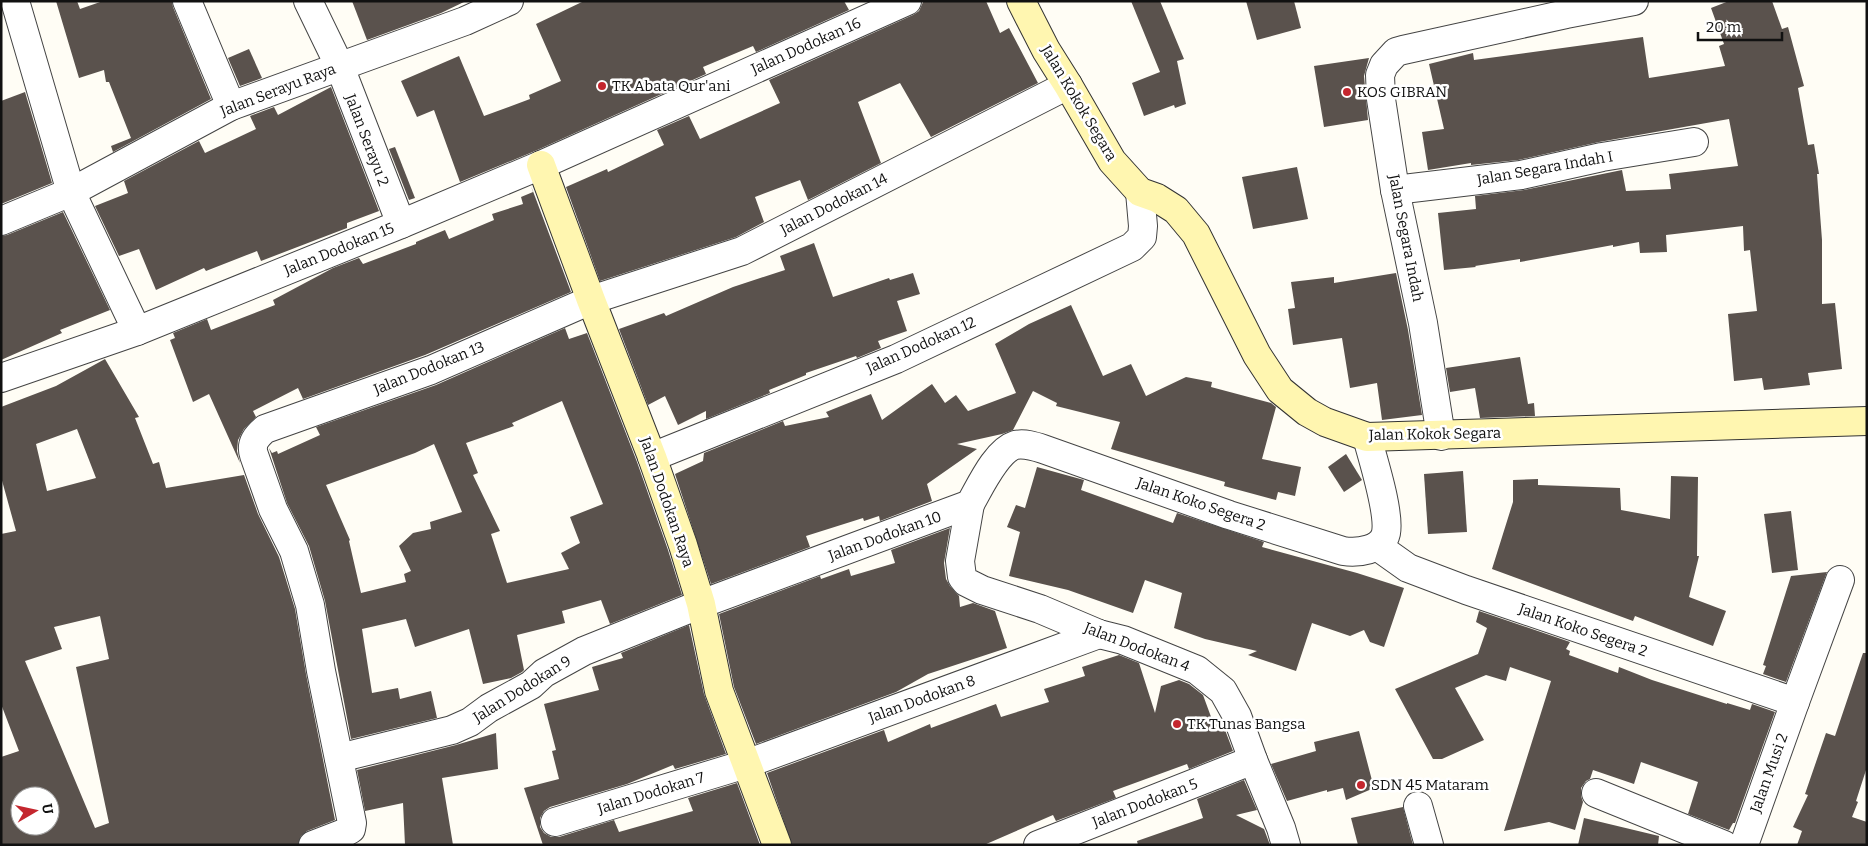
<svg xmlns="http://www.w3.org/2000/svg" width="1868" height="846" viewBox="0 0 1868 846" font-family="Bitter,serif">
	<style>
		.building { fill: #5a524d; fill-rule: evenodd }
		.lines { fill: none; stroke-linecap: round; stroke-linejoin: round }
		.street-casing { stroke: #444; stroke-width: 30 }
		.secondary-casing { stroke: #333; stroke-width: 30 }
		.street { stroke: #fff; stroke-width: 28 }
		.secondary { stroke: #fff6b0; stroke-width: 28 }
		.poi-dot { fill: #c4262e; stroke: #fff; stroke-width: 2 }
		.labels { text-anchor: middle; stroke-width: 5; stroke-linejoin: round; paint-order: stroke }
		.street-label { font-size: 15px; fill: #111; stroke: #fff }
		.poi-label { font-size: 15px; fill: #111; stroke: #fff; text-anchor: start }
	</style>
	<rect width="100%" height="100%" fill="#fffdf5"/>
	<g class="building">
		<path d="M56 1H77L80 9 103 1H172L173 7 211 99 113 152 111 146 131 138 109 82H106L104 70 79 78Z"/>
		<path d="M352 1H466L441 13 367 40Z"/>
		<path d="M584 1H844L849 10 756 52 753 46 703 67 706 74 535 151 460 182 434 110 417 117 401 81 459 56 484 116 530 99 529 95 561 81 536 24Z"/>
		<path d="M925 1H986L1000 33 1009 28 1038 83 931 137 900 83 858 102 881 163 808 200 800 180 755 197 764 222 736 237 600 281 566 187 607 169 608 172 664 145 657 130 689 116 700 139 780 103 769 80 913 15 919 11 923 2Z"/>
		<path d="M1131 1H1160L1184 59 1177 61 1186 104 1175 108 1174 105 1144 116 1132 83 1160 72Z"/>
		<path d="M1246 1H1294L1301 28 1257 40Z"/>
		<path d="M1729 1H1772L1782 29 1788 27 1804 86 1798 88 1808 145 1814 144 1819 174H1817L1822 240V304L1835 303 1842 369 1808 373 1810 385 1764 390 1762 378 1734 381 1728 314 1757 311 1750 250 1744 251 1743 226 1666 235 1667 252 1640 253 1639 242 1613 247V245L1520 262V259L1475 266 1476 267 1444 270 1438 213 1476 209 1475 196 1524 190 1622 170 1626 191 1671 189 1669 174 1738 166 1729 119 1599 142 1518 160 1471 165V163L1428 170 1422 132 1444 129 1429 64 1473 53 1474 60 1643 37 1649 78 1725 66 1719 46 1724 44 1711 8Z"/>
		<path d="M249 49 262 78 240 86 228 58Z"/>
		<path d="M1369 58 1364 76 1368 120 1324 127 1314 66Z"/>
		<path d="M331 87 379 211 347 223V228L261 261 257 251 206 271 204 268 156 290 139 249 119 256 95 206 128 193 124 181 199 141 205 153 256 129 250 116 274 107 278 115Z"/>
		<path d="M25 92 52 183 1 204V101Z"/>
		<path d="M395 147 415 198 409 200 389 149Z"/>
		<path d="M1297 167 1308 219 1253 229 1242 177Z"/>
		<path d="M531 186 571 292 425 355 303 399 298 388 253 411 256 417 244 429 238 440 237 451 240 463 209 394 193 402 170 340 175 338 173 333 207 319 211 330 275 305 273 300 333 268 359 258 363 264 416 244V242L445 230 449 239 494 220 492 214 523 204 521 197 533 192Z"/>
		<path d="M63 212 110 310 60 330 62 333 1 360V236L7 235Z"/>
		<path d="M814 243 833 297 889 278 890 280 913 273 920 294 897 301 907 331 878 341 881 348 857 358 856 356 806 373V375L769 390 770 393 706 419V411L678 425 665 396 648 405 619 329 664 313 666 316 733 287 785 270 780 256Z"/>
		<path d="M1396 273 1408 330 1422 415 1382 420 1377 383 1350 388 1342 338 1293 345 1288 309 1295 308 1291 282 1334 277V283Z"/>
		<path d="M1071 305 1103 376 1131 364 1146 396 1186 377 1212 382 1211 387 1271 403 1276 407 1262 459 1301 467 1295 496 1278 492 1276 500 1224 486 1225 482 1111 449 1120 422 1056 406 1057 403 1033 391 1013 430 1002 434 957 444 977 449 927 484 932 501 880 521 879 516 864 521 863 518 806 536 810 547 711 584 675 474 703 461 704 453 783 421 785 426 829 417 826 412 871 394 882 420 932 384 945 403 956 395 968 411 1016 393 995 344 1029 324Z"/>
		<path d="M565 328 569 339 587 333 637 462 668 550 682 595 610 624 601 600 562 611 565 623 517 635 524 670 522 672 511 678 483 684 469 629 415 647 406 619 362 629 372 693 398 688 400 699 431 691 437 718 351 739 325 601 309 546 287 503 269 448 272 453 277 451 278 454 320 435 316 427 436 385ZM562 401 603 504 570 517 580 543 561 553 569 569 507 583 491 534 500 531 473 475 478 473 466 443 514 426 512 423ZM434 444 462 512 430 522 431 529 413 533 399 546 411 571 404 574 406 582 361 593 349 541 350 540 326 485 415 453Z"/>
		<path d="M1520 357 1528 404 1534 403 1535 416 1480 418 1475 388 1450 392 1446 368Z"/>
		<path d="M105 359 139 417 135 418 153 464 159 462 166 488 244 475 258 514 279 557 295 609 306 674 335 820 307 831 301 836 298 845H1V757L19 751 1 704V534L16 531 1 477V407L56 386ZM77 429 96 478 47 491 36 444ZM100 616 109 659 76 667 109 823 95 828 25 661 62 649 54 627ZM20 796H50V826H20Z"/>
		<path d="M1346 454 1362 480 1344 492 1328 467Z"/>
		<path d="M1037 467 1084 480 1081 490 1173 523 1177 513 1264 542 1262 547 1357 573 1404 588 1384 647 1370 642 1364 630 1350 636 1312 623 1296 671 1248 655 1257 651 1205 639 1174 628 1182 593 1145 580 1133 613 1068 590 1009 576 1020 532 1007 527 1016 505 1025 508Z"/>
		<path d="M1463 471 1467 532 1428 534 1424 474Z"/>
		<path d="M1671 476 1698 477 1697 556H1699L1689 597 1726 611 1713 646 1635 616 1633 621 1492 569 1513 502V480L1538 479V485L1620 488 1621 510 1670 519Z"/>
		<path d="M1791 511 1798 570 1772 573 1764 514Z"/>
		<path d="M950 528 944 563 946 579 950 586 959 596 960 607 973 603 995 611 1007 648 928 674 896 692 756 744 734 687 719 614 820 576 821 579 849 569 851 576 895 563 891 550Z"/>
		<path d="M1827 572 1786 682 1763 674 1766 666 1763 665 1791 576Z"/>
		<path d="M1479 611 1570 642 1566 649 1570 651 1569 655 1618 673 1619 667 1652 680 1727 704V703L1750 710 1752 704 1775 712 1735 823H1733L1729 830 1688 814 1698 782 1641 762 1634 784 1593 770 1590 779 1586 781 1581 788V796L1583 802 1575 830 1549 822 1504 831 1551 681 1510 667 1506 681 1486 675 1455 688 1484 740 1442 759H1433L1395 689 1478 654 1487 628 1476 622Z"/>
		<path d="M689 625 704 694 726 754 675 769 673 765 627 784 550 807 544 811 540 818V827L544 833 551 837H559L614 820 619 832 693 811 688 798 737 783 760 845H543L524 788 559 779 552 751 556 750 544 704 599 690 592 667 623 658 621 653Z"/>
		<path d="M1863 653H1867V767L1856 801 1858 802 1852 817 1867 822V845H1797L1802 831 1793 827 1808 795 1805 794 1826 733 1835 736Z"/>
		<path d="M1119 655 1139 663 1155 713 1161 686 1179 680 1189 684 1203 695 1214 725 1222 722 1233 751 1189 769 1187 764 1113 791 1116 798 1056 821 1053 815 984 845H792L767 773 884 730 888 742 930 724 931 728 996 704 1001 717 1049 702 1044 689 1085 676 1082 667Z"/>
		<path d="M1359 731 1374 788 1346 800 1343 788 1327 792V790L1287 801 1271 764 1316 751 1314 742Z"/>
		<path d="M496 733 498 769 442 778 453 845H405L403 803 365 811 357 770 456 745Z"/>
		<path d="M1244 780 1257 810 1236 815 1264 829 1270 845H1138L1137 841 1203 818 1197 799Z"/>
		<path d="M1403 807 1413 845H1358L1351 818Z"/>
		<path d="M1584 818 1659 836 1658 845H1578Z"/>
	</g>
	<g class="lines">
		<defs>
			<g id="street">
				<path d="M15 1 71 192 137 331"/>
				<path d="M187 1 231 106"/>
				<path d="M308 1 340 67 401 224"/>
				<path d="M1395 190 1521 175 1602 157 1694 142"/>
				<path d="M1 221 71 192 231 106 465 21 509 1"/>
				<path d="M1 378 137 331 401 224 541 165 907 1"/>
				<path d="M1441 436 1423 323 1395 190 1381 99 1380 75 1384 65 1396 52 1403 50 1566 14 1634 1"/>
				<path d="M652 457 896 359 1132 247 1142 237 1143 226 1140 192"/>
				<path d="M970 504 960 561 962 577 966 582 982 590 1040 609 1099 634 1123 640 1197 670 1223 691 1237 716 1253 760 1281 828 1286 845"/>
				<path d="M1377 546 1408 568 1466 590 1795 702"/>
				<path d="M339 758 452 730 470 722 489 708 531 685 544 673 584 651 701 604 970 504C980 487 996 451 1015 445 1025 443 1034 446 1043 449L1229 515 1343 551C1357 553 1382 551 1386 533 1390 512 1373 460 1367 437"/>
				<path d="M1596 793 1724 845"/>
				<path d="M1418 806 1429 845"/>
				<path d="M555 822 746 764 1099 634"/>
				<path d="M313 845 344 833 351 829 352 823 321 671 310 605 294 551 273 509 254 455C250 443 257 436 265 429L431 370 591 300 742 251 1068 85"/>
				<path d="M1038 845 1253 760"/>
				<path d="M1744 845 1795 702 1840 580"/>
			</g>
			<g id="secondary">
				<path d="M1021 1 1046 50 1068 85 1112 161 1140 192 1157 198 1176 210 1196 234 1257 355 1280 390 1307 412 1325 422 1367 437 1867 421"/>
				<path d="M541 165 591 300 652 457 683 545 701 604 719 691 777 845"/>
			</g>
		</defs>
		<use href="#street" class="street-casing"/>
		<use href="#secondary" class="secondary-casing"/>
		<use href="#street" class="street"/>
		<use href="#secondary" class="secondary"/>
	</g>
	<g class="poi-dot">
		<circle cx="602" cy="86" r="5"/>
		<circle cx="1347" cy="92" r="5"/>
		<circle cx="1177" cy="724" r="5"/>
		<circle cx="1361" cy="785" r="5"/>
	</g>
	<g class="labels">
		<g class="street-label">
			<text transform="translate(806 46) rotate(-24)" y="5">Jalan Dodokan 16</text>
			<text transform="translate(278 90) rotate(-21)" y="5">Jalan Serayu Raya</text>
			<text transform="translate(1079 103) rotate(59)" y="5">Jalan Kokok Segara</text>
			<text transform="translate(367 140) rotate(69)" y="5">Jalan Serayu 2</text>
			<text transform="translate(1545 168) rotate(-10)" y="5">Jalan Segara Indah I</text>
			<text transform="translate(834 204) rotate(-27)" y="5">Jalan Dodokan 14</text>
			<text transform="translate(1406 238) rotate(79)" y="5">Jalan Segara Indah</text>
			<text transform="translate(339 249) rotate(-22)" y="5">Jalan Dodokan 15</text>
			<text transform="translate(921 345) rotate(-24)" y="5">Jalan Dodokan 12</text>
			<text transform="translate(429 368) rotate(-22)" y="5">Jalan Dodokan 13</text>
			<text transform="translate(1435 434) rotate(-1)" y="5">Jalan Kokok Segara</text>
			<text transform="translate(667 502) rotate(71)" y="5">Jalan Dodokan Raya</text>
			<text transform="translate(1201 504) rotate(19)" y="5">Jalan Koko Segera 2</text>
			<text transform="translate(885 536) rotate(-20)" y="5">Jalan Dodokan 10</text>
			<text transform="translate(1583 630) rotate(19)" y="5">Jalan Koko Segera 2</text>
			<text transform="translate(1137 647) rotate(21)" y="5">Jalan Dodokan 4</text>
			<text transform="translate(522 689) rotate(-32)" y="5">Jalan Dodokan 9</text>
			<text transform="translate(922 699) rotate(-20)" y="5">Jalan Dodokan 8</text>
			<text transform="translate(1769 773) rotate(-70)" y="5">Jalan Musi 2</text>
			<text transform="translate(651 793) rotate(-17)" y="5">Jalan Dodokan 7</text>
			<text transform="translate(1145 803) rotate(-21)" y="5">Jalan Dodokan 5</text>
		</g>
		<g class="poi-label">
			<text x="612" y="91">TK Abata Qur'ani</text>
			<text x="1357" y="97">KOS GIBRAN</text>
			<text x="1187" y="729">TK Tunas Bangsa</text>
			<text x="1371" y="790">SDN 45 Mataram</text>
		</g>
	</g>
	<rect width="1868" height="846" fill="none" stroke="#111111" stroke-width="5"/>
	<g transform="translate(35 811) rotate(81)"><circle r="24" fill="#ffffff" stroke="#a0a0a0"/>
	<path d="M0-4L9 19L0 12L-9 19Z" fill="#c4262e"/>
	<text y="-8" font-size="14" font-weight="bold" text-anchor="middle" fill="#111111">U</text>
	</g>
	<path d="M1698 32v8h84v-8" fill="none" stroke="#111111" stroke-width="2.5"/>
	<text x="1706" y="32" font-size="15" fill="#111111" stroke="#ffffff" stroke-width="4" paint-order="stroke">20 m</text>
</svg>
